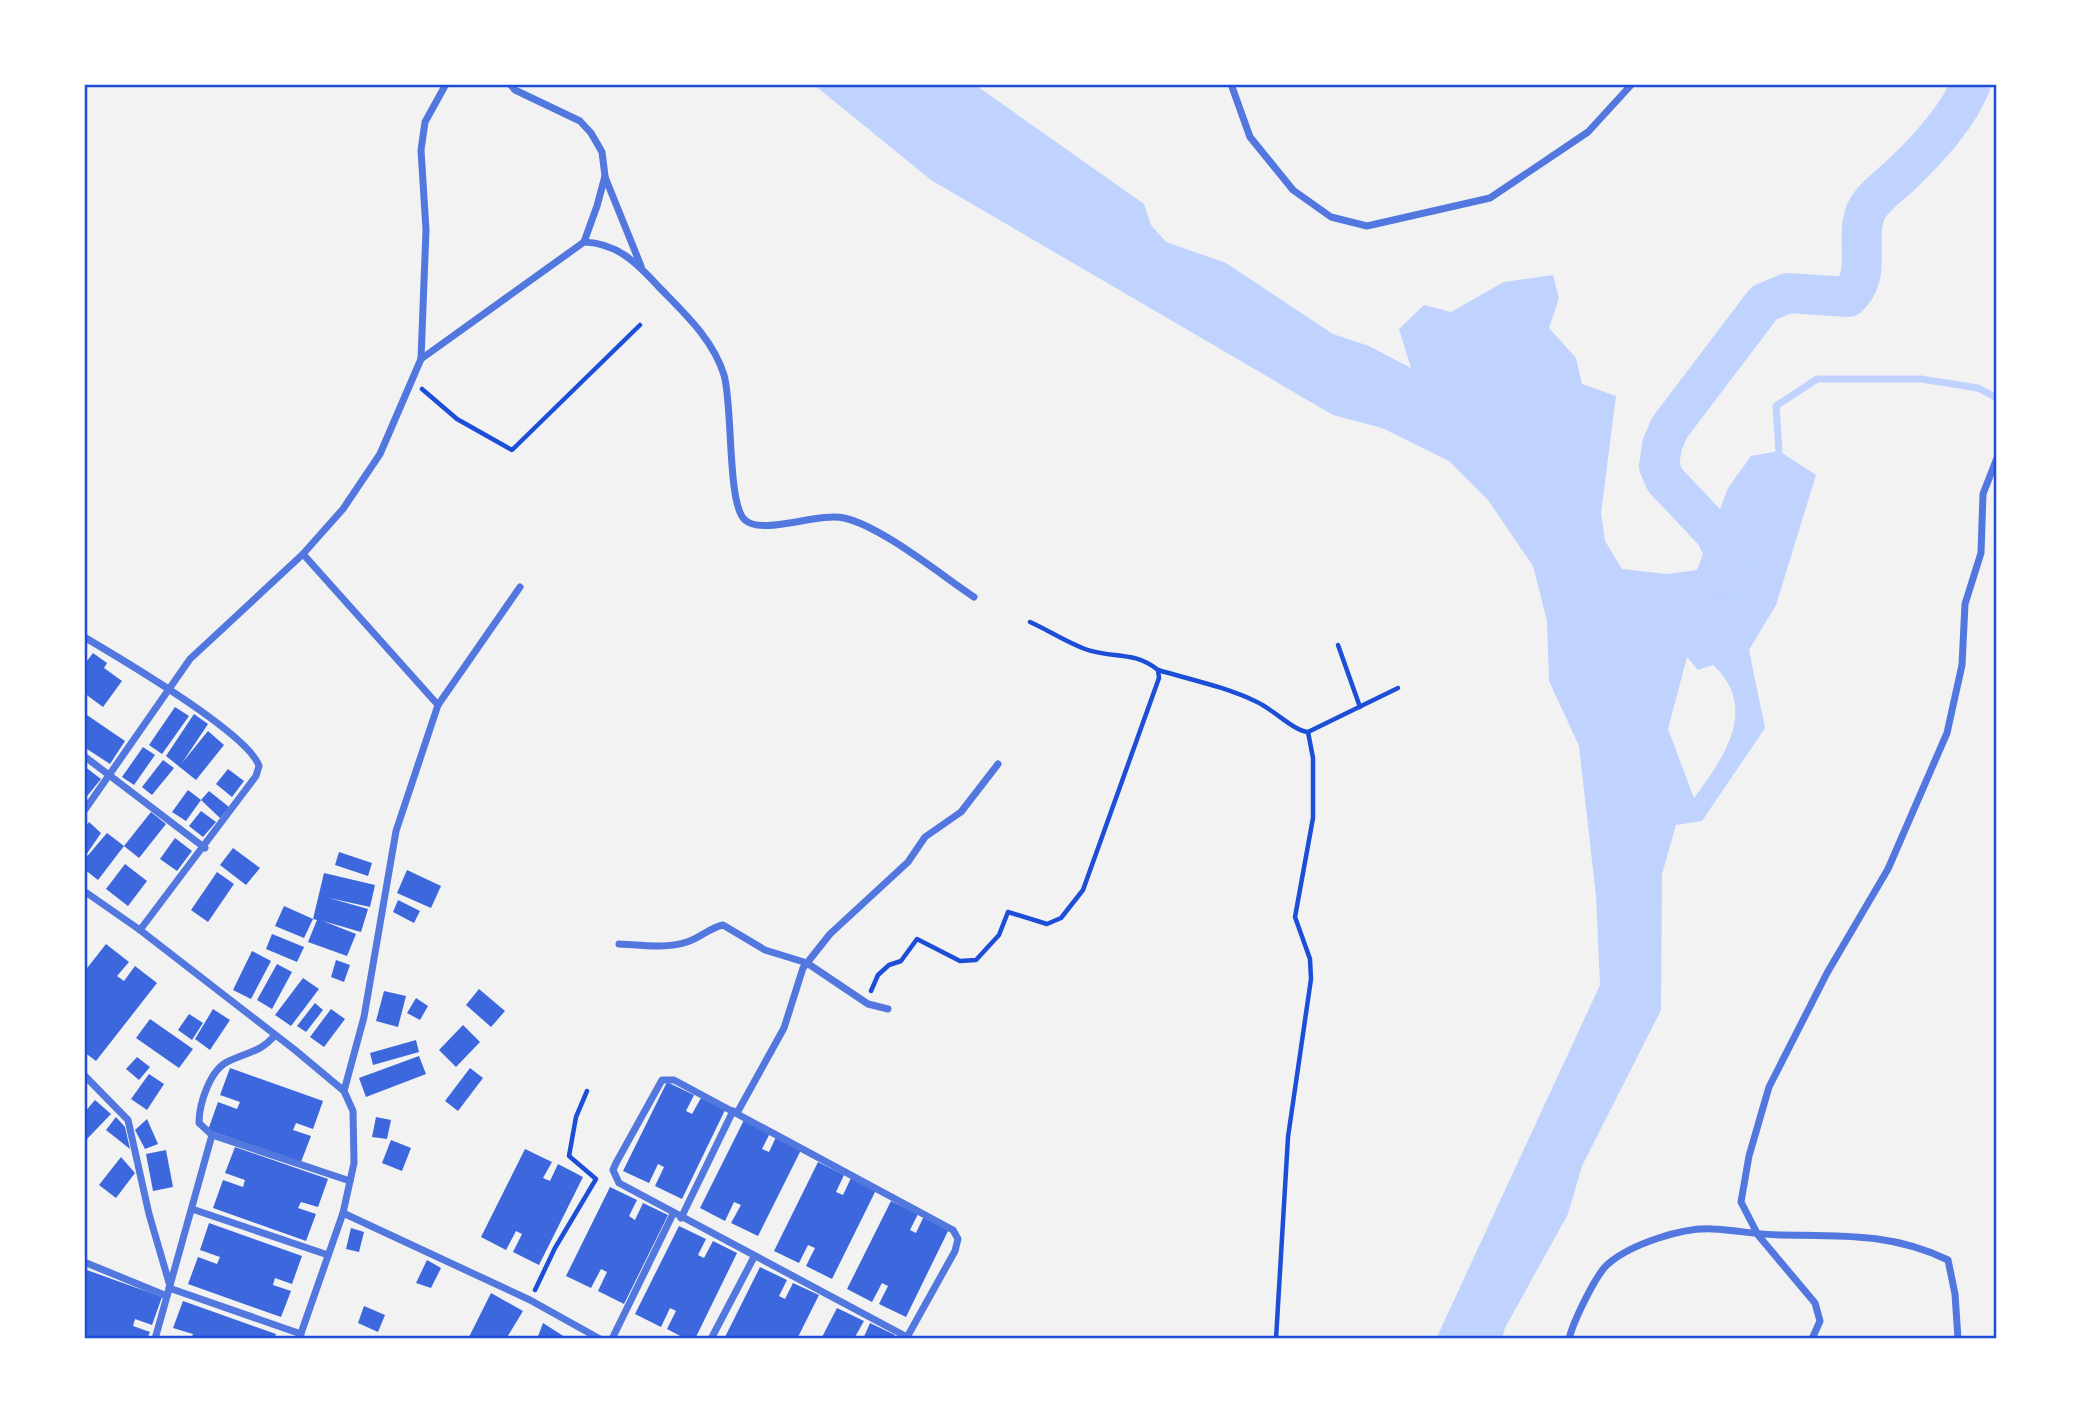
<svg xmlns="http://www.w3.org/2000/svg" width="2081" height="1423" viewBox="0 0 2081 1423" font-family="'Roboto Condensed',sans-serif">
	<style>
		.water { fill: #bfd3fe; fill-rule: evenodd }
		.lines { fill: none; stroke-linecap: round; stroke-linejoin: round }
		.stream { stroke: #bfd3fe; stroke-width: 7 }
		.river { stroke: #bfd3fe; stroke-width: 40 }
		.building { fill: #3d67dc }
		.path { stroke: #1d4ed8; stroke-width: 4.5 }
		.minor { stroke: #5277de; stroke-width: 7 }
		.neatline { fill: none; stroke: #1d4ed8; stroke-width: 2.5 }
	</style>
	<rect width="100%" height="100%" fill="#f2f2f2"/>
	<path class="water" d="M813 84H974L1144 204 1151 225 1166 242 1226 263 1333 334 1369 346 1411 368 1399 329 1424 305 1451 312 1504 282 1553 275 1559 298 1549 328 1576 358 1582 384 1616 396 1601 513 1605 541 1622 569 1667 574 1697 570 1728 488 1751 456 1779 451 1816 475 1776 605 1749 650 1765 728 1702 821 1676 825 1662 874 1661 1010 1582 1166 1568 1214 1505 1328 1502 1339H1436L1600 985 1596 896 1579 746 1549 681 1547 621 1533 566 1488 500 1449 461 1382 428 1333 415 931 180ZM1687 657 1698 670 1713 665C1760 708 1723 759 1694 798L1668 729Z"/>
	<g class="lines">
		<path class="stream" d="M1779 451 1776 406 1817 379H1921L1978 388 1997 398"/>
		<path class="river" d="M1724 579 1725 553 1715 533 1665 480 1659 466 1662 445 1670 427 1764 303 1788 293 1848 297C1873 274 1854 239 1866 211 1873 197 1892 184 1903 173 1929 148 1958 117 1971 84"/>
	</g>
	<g class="building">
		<path d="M93 653 107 663 104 668 122 681 103 707 84 693V665Z"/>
		<path d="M175 707 189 716 162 754 149 745Z"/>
		<path d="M84 713 125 741 110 764 84 747Z"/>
		<path d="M194 714 208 724 182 763 208 731 224 745 196 780 166 756Z"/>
		<path d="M143 747 155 755 134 785 122 777Z"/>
		<path d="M163 760 174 768 152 795 142 787Z"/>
		<path d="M84 766 101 779 84 800Z"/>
		<path d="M228 769 244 781 232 797 216 784Z"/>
		<path d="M188 790 201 800 186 821 172 812Z"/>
		<path d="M209 791 229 807 220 818 201 800Z"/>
		<path d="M201 811 216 822 203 837 189 826Z"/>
		<path d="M151 812 166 824 139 858 124 846Z"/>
		<path d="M89 822 101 833 84 858V828Z"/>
		<path d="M107 833 124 846 98 880 84 869V860Z"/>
		<path d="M175 838 192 851 177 871 160 859Z"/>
		<path d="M233 848 260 868 246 885 220 865Z"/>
		<path d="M339 852 372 863 368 876 335 865Z"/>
		<path d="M125 864 147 881 128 906 106 889Z"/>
		<path d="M407 870 441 886 431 908 397 893Z"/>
		<path d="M217 872 234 884 208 922 191 910Z"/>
		<path d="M324 873 375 885 370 907 329 898 368 909 361 932 323 921 356 934 347 956 308 942 317 920 313 919Z"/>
		<path d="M398 900 420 911 414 923 393 912Z"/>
		<path d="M284 906 313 919 304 938 275 926Z"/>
		<path d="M272 934 304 947 297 962 266 949Z"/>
		<path d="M106 944 129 962 117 976 124 981 135 966 157 983 96 1061 84 1052V972Z"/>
		<path d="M252 951 271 961 251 999 233 990Z"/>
		<path d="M336 960 350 965 344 982 331 977Z"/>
		<path d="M277 964 292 972 272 1009 257 1000Z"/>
		<path d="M303 978 319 989 291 1026 275 1015Z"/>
		<path d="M479 989 505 1011 491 1027 466 1005Z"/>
		<path d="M384 991 406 996 398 1027 376 1021Z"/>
		<path d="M416 998 428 1006 420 1020 407 1013Z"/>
		<path d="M315 1003 323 1010 306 1032 297 1026Z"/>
		<path d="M213 1009 230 1020 210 1050 195 1039Z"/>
		<path d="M331 1009 345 1019 324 1047 310 1037Z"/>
		<path d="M189 1014 203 1023 192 1040 178 1030Z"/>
		<path d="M150 1019 193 1049 179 1068 136 1038Z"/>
		<path d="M463 1025 480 1042 456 1067 439 1050Z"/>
		<path d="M416 1040 419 1052 373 1065 370 1053Z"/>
		<path d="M419 1056 426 1074 366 1097 359 1078Z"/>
		<path d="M137 1057 150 1067 139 1080 126 1069Z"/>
		<path d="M230 1068 323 1101 313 1129 296 1123 293 1130 311 1136 301 1162 208 1130 218 1102 237 1109 240 1102 220 1095Z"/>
		<path d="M470 1068 483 1078 458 1111 445 1101Z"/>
		<path d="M149 1074 164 1084 147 1110 131 1099Z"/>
		<path d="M667 1082 694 1095 686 1111 692 1114 701 1098 725 1110 682 1199 655 1186 664 1167 658 1164 649 1183 623 1171Z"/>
		<path d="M95 1100 111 1114 87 1139 84 1136V1113Z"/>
		<path d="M116 1117 125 1127 130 1149 106 1130Z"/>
		<path d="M376 1117 391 1120 387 1139 372 1137Z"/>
		<path d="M147 1119 158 1144 145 1149 135 1130Z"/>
		<path d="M744 1120 770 1133 762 1149 769 1152 777 1135 802 1148 758 1236 731 1223 741 1205 734 1202 725 1221 700 1208Z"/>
		<path d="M391 1140 411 1148 402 1171 382 1163Z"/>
		<path d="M235 1147 328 1179 318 1207 301 1202 298 1208 316 1214 306 1241 213 1208 223 1180 243 1187 245 1180 225 1173Z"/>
		<path d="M525 1149 552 1162 543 1178 550 1181 558 1164 583 1177 539 1265 513 1252 522 1234 516 1231 506 1250 481 1237Z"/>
		<path d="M166 1150 173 1187 153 1191 146 1154Z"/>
		<path d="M121 1157 135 1173 116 1198 99 1185Z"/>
		<path d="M818 1162 844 1175 836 1192 843 1195 851 1178 876 1190 832 1279 806 1266 815 1248 808 1245 799 1263 774 1251Z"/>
		<path d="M610 1187 637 1200 629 1216 635 1220 643 1203 668 1215 624 1304 598 1291 607 1272 601 1269 591 1288 566 1276Z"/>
		<path d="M891 1201 918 1214 910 1230 916 1233 924 1216 949 1229 906 1317 879 1304 888 1286 882 1283 872 1302 847 1289Z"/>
		<path d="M209 1223 302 1256 292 1284 275 1278 273 1285 291 1291 281 1317 188 1284 198 1257 217 1264 220 1257 200 1250Z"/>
		<path d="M679 1226 706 1239 698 1255 704 1258 713 1241 737 1253 695 1339H686L667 1329 676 1311 670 1308 661 1327 635 1314Z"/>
		<path d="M351 1228 364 1232 359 1252 346 1249Z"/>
		<path d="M427 1260 441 1268 431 1288 416 1283Z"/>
		<path d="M760 1267 787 1280 779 1296 785 1299 793 1283 819 1295 797 1339H724Z"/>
		<path d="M84 1269 162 1297 152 1325 135 1319 133 1326 150 1332 147 1339 84 1338Z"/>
		<path d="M491 1293 523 1311 506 1339H468Z"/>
		<path d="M183 1301 276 1334 274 1339H191L193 1334 173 1328Z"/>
		<path d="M364 1306 385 1315 378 1332 358 1323Z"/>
		<path d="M837 1308 864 1321 855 1337 860 1339H821Z"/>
		<path d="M543 1323 568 1339H537Z"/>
		<path d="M870 1323 895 1335 893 1339H863Z"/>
	</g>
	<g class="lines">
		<g class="path">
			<path d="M422 389 457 419 512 450 640 325"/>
			<path d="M1338 645 1360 707"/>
			<path d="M1158 670C1192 680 1226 687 1257 702 1274 710 1294 731 1308 732L1313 758V818L1295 917 1310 959 1311 979 1288 1137 1276 1339"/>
			<path d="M1308 732 1398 688"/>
			<path d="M871 991 878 975 889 965 901 961 917 939 960 961 976 960 999 935 1008 912 1047 924 1061 918 1083 890 1159 678 1158 670C1133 650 1112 659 1085 649 1066 642 1048 630 1030 622"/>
			<path d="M535 1290 555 1248 596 1179 569 1156 576 1117 587 1091"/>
		</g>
		<g class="minor">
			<path d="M1231 84 1250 137 1293 190 1331 217 1367 226 1490 198 1588 132 1632 84"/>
			<path d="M605 177 641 266"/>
			<path d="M584 242C617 243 637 263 658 286 684 313 713 339 724 375 733 405 727 505 745 520 762 536 819 512 844 518 881 526 941 575 974 597"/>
			<path d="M421 359 584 242 597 206 605 176 602 152 591 133 580 121 515 90 510 84"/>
			<path d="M303 554 438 705"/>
			<path d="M84 637C118 657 249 734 259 766L256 776 140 930"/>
			<path d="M84 756 205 848"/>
			<path d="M84 811 190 659 303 554 343 509 380 454 421 359 426 230 421 150 425 122 446 84"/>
			<path d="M84 891 140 930 295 1050 344 1091 353 1111 354 1163 343 1213 299 1339"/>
			<path d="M619 944C640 945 666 949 687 942 700 938 709 928 723 925L765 950 807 963 868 1004 888 1009"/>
			<path d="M275 1035C261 1052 248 1052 229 1061 210 1069 199 1104 199 1123L212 1135 350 1181"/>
			<path d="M84 1075 128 1120 149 1214 170 1286"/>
			<path d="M344 1091 364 1017 396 831 438 705 520 587"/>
			<path d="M737 1113 784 1028 803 968 830 934 908 862 925 837 961 812 998 764"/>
			<path d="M192 1209 328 1255"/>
			<path d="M343 1213 530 1300 600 1339"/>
			<path d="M681 1218 733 1111"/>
			<path d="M84 1262 167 1296"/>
			<path d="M169 1288 301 1334"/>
			<path d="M155 1339 212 1135"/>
			<path d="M612 1339 673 1214"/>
			<path d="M711 1339 754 1257"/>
			<path d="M906 1339 955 1251 958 1239 953 1230 674 1080H662L616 1163 613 1170 619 1183 907 1337"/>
			<path d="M1569 1339C1573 1322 1596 1274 1608 1264 1631 1244 1683 1227 1713 1229 1736 1230 1758 1235 1782 1235 1843 1236 1892 1233 1948 1260L1955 1294 1958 1339"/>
			<path d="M1812 1339 1820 1321 1815 1303 1758 1235 1741 1202 1749 1156 1769 1087 1827 973 1888 869 1947 733 1962 665 1965 604 1981 553 1983 494 1997 458"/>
		</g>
	</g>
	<rect width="2081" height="1423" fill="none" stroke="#ffffff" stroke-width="172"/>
	<rect x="86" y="86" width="1909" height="1251" class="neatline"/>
</svg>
